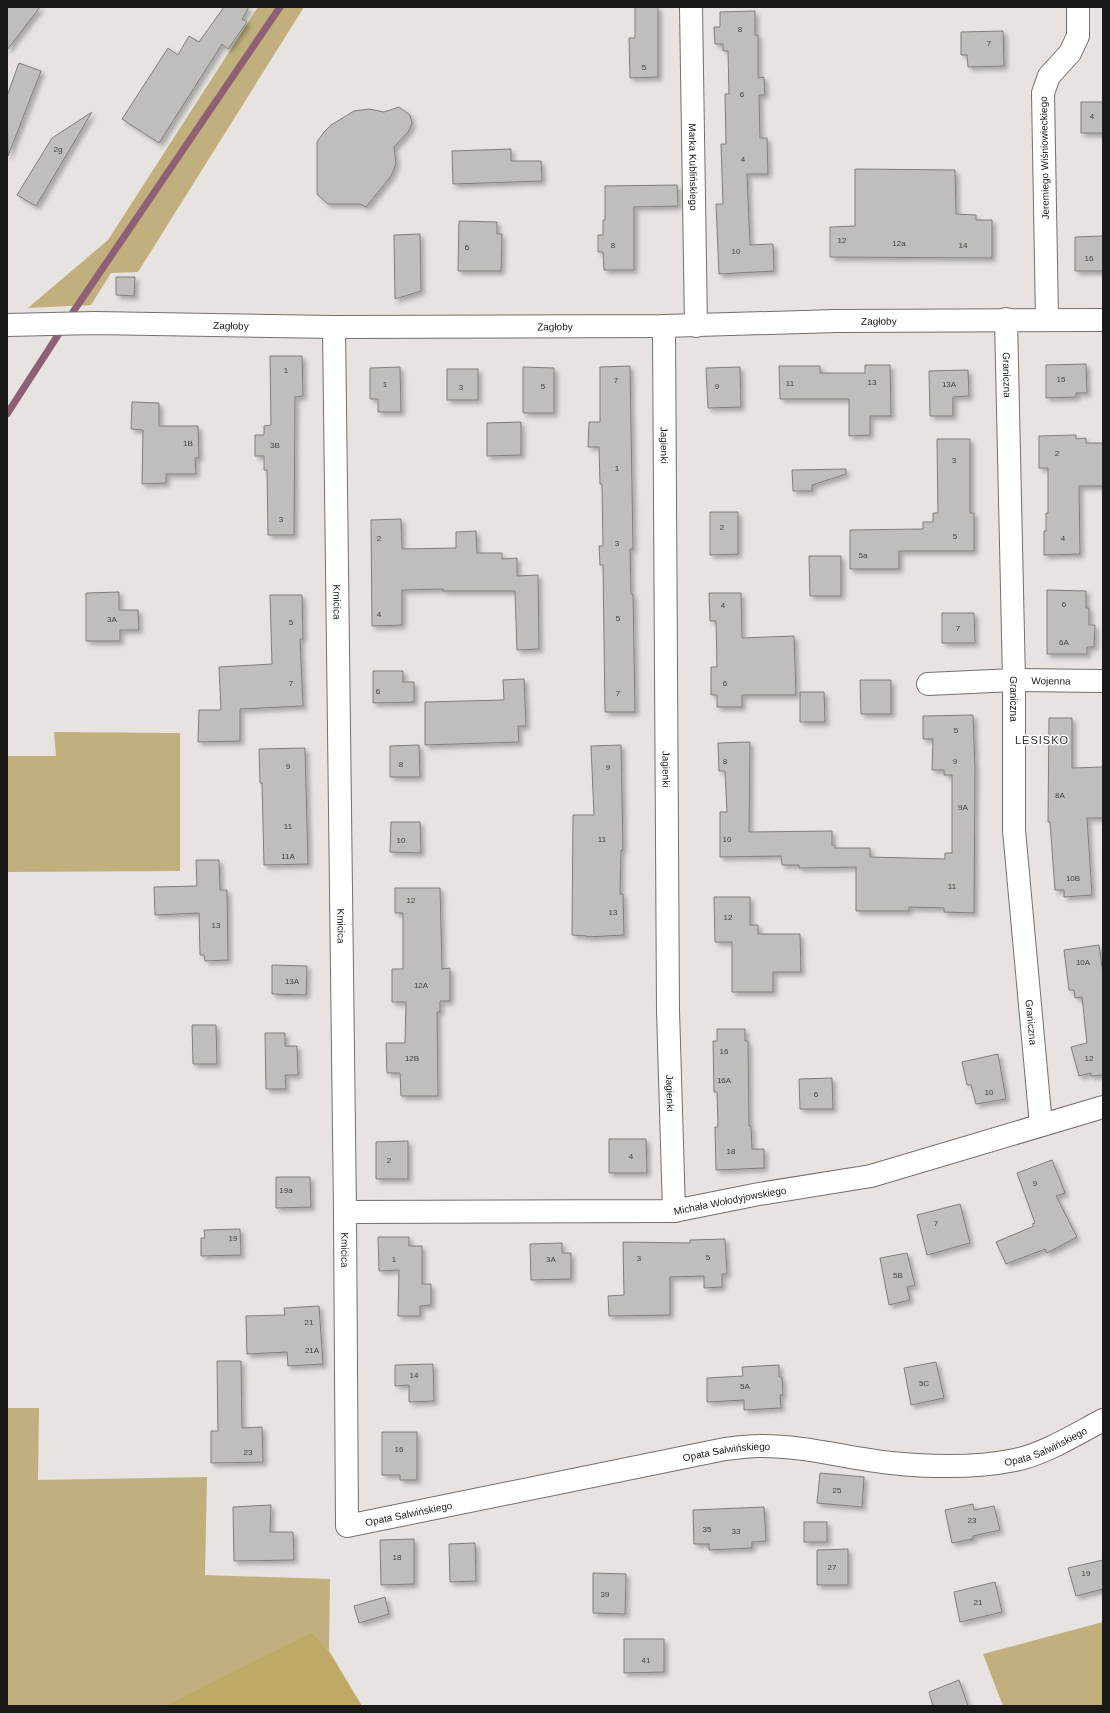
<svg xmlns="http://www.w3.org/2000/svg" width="1110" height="1713" viewBox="0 0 1110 1713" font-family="Helvetica,sans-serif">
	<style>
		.green { fill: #c1b07e }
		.forest { fill: #bfa967 }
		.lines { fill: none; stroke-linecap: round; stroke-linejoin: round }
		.stream { stroke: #8e6076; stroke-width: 7 }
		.building { fill: #c1bdba; stroke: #817e7b; filter: url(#shadow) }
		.minor-casing { stroke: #746f6d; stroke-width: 24 }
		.minor { stroke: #fff; stroke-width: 22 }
		.labels { text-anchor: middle; stroke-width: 3; stroke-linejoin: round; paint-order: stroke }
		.number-label { font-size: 8px; fill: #444240 }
		.street-label { font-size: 10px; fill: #1a1918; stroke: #fff }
		.neighbourhood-label { font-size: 11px; letter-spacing: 1px; fill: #332f2e; stroke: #fff }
	</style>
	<defs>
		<filter id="shadow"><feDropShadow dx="3.5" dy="3.5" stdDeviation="2" flood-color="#0004"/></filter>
	</defs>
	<rect width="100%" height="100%" fill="#e8e3e1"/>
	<g class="green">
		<path d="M258 7H304L138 272 111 273 91 305 28 308 108 240Z"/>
		<path d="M54 732 180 733V871L7 872V756H56Z"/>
		<path d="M7 1408H39L38 1480 207 1477 205 1575 330 1579 329 1651 312 1634 163 1706H7Z"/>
		<path d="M1103 1622V1706H1003L983 1654Z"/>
	</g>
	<path class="forest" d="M312 1633 329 1651 362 1706H163Z"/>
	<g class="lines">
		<g class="stream">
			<path d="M73 312 280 7"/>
			<path d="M7 414 60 332"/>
		</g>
	</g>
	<g class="building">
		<path d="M7 7H40L7 50Z"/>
		<path d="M224 7H249L242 19 247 22 228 49 222 44 159 143 122 119 168 48 178 55 189 36 199 42Z"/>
		<path d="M635 7H658V77L630 78 629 38H635Z"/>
		<path d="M755 11V35H758V78L764 77 765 95H759L760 138H767L768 174H747L750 245 773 244 774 271 719 274 716 204H723L721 144H726L725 94H729L728 51H723V44H715L714 27H720V12Z"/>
		<path d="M1003 31 1004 66 968 67 967 55H961V32Z"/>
		<path d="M19 63 41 71 8 156 7 96Z"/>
		<rect x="1081" y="102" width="22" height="31"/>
		<path d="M399 107 410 115 412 123 408 132 394 147 396 164 391 176 366 207 360 204H328L317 194V142L324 132 331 125 354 111 369 109 384 112Z"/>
		<path d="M92 112 36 206 17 195 52 138Z"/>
		<path d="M511 149V161H541L542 181 453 184 452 151Z"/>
		<path d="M855 169 955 170 956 214 976 215V220H992V258L830 257V227L855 226Z"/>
		<path d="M677 185 678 206 634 207V270H604L603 252H598V235H603V220H605V186Z"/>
		<path d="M459 221 497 222V234H502L501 271H458Z"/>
		<path d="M420 234 421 291 395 299 394 235Z"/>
		<path d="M1103 236V271H1075V237Z"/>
		<path d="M116 277H135L134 296 116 295Z"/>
		<path d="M270 356H302L303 396 295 397 294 535H268L267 470H264V456H255V435H264V426L271 425Z"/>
		<path d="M1086 364 1087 393H1076V397L1046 398V365Z"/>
		<path d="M865 365H890L891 416H870V435L849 436V399H780L779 366H820V373H865Z"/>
		<path d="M630 366 633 549H630L631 594H633L635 712H605L603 565H600L599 546H603L602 484H600L599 447H588L589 422H600V367Z"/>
		<path d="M400 367 401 412H378V399H370V368Z"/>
		<path d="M523 367 554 368V413H523Z"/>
		<path d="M740 367 741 407 708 408 706 368Z"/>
		<rect x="447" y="369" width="31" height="31"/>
		<path d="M968 370 969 396 953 397V416H930L929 371Z"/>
		<path d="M132 402 159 403V426H198L199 458H195L196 474H166V483L142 484 143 430 131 429Z"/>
		<path d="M521 422V455L487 456V423Z"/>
		<path d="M1076 435V439L1086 438V443H1103V486H1079L1080 554 1044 555V531H1046V513H1048V468H1039V436Z"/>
		<path d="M937 439H970V513H974V551H899V569H850V530L923 529V522H933V513H938Z"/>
		<path d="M846 469V474L812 485V491H793L792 470Z"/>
		<path d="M710 512H738V554L710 555Z"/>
		<path d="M401 519 402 549 456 548V532L476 531 477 553H502V559L517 558V576L538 575 539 649 517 650 515 591H443V589L402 590V625L372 626 371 520Z"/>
		<path d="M809 556H841V596H810Z"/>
		<path d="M1047 590 1086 591V608H1089V625H1095L1094 647H1087V654H1047Z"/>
		<path d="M119 592V610H138L139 630H120V641H86V593Z"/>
		<path d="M709 593H741L742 638 794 636 796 695H742V707H717V695H711V667H717L716 621H710Z"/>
		<path d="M270 595H302L303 639H300L303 706 240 709V741L198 742 199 710H221L219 667 272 664Z"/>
		<path d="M942 613H974L975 643H942Z"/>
		<path d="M373 671H403V682H414V702L373 703Z"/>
		<path d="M524 679 526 726H518L519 742 425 745V702L504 700 503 680Z"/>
		<path d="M860 680H891V714H861Z"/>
		<path d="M800 692H824L825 722H800Z"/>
		<path d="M973 715 975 769 974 913 944 912V908L909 907V911H856V867L799 868V865H782L781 856 720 857V812H727L725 771H719L718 743 750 742 749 832 832 831V845H835V848H870V857L945 859V853H952V775H944V770H932L933 739H923V716Z"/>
		<path d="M1049 718H1072V768L1103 767V818H1087L1092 895 1064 897V890H1055L1050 822H1048Z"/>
		<path d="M419 745 420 777H390V746Z"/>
		<path d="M621 745 623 850H621L620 894H623L624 935 587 937V936L572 935 573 815H594L591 746Z"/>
		<path d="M305 748 308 864 264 865 262 783H260L259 749Z"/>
		<path d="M391 822H420L421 853 390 852Z"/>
		<path d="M196 860H219L220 890H227L228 960 205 961 204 955H200L199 913 155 915 154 887 197 886Z"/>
		<path d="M395 888H440L442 969 450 968V1001H440V1012H437L438 1096H401L400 1073H387L386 1043H405L406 1002H392V969H403V913H395Z"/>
		<path d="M714 897H750V925H758V934H800L801 972H773V992H732V942H715Z"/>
		<path d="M1099 945 1103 974V1075L1091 1076V1073L1079 1076 1071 1047 1087 1043 1082 997 1075 998 1074 990H1069L1064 950Z"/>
		<path d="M272 965 307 966 306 995 272 994Z"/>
		<path d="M192 1025H216L217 1064H193Z"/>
		<path d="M717 1029H745V1041H748L749 1126H751L752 1149H764V1168L716 1170 715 1127H718L717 1092H714L713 1041H717Z"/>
		<path d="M265 1033H285V1046H297L298 1075H285L286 1089H266Z"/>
		<path d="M998 1054 1006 1099 976 1104 971 1085H967L962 1062Z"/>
		<path d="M832 1078 833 1109H800L799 1079Z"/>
		<path d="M609 1139H646L647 1173H609Z"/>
		<path d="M408 1141V1179H376V1142Z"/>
		<path d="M1052 1160 1065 1193 1056 1196 1077 1237 1047 1253 1045 1249 1006 1264 996 1242 1034 1226 1032 1224 1035 1223 1017 1173Z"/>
		<path d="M276 1177H310L311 1207 276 1208Z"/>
		<path d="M960 1204 970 1243 927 1255 917 1215Z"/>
		<path d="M240 1229 241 1255 201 1256V1238H205L204 1230Z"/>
		<path d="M378 1237H409V1246H422V1284H431V1305L420 1306V1316H398L399 1270 379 1271Z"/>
		<path d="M725 1239 727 1274H722V1287L704 1288V1276L670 1277V1315L609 1316 608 1296 624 1295 623 1242 690 1243V1240Z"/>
		<path d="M562 1243V1253H571V1279L531 1280 530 1244Z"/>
		<path d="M907 1253 915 1285 907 1287 910 1300 889 1305 880 1258Z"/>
		<path d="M319 1306 323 1364 288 1366 287 1352 247 1354 246 1316 285 1315 284 1308Z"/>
		<path d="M217 1361H241L242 1428 262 1427 263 1462 211 1463V1431H218Z"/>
		<path d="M936 1362 944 1398 911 1405 904 1368Z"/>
		<path d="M433 1364 434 1401 409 1402V1385L395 1386V1365Z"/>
		<path d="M779 1365V1377H782L783 1395H780L781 1408 744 1410V1400L707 1402V1378L743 1376 742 1367Z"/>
		<path d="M382 1432H417V1480H400V1475H382Z"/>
		<path d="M820 1473 864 1477 862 1507 817 1503Z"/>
		<path d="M973 1504 974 1510 994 1506 1000 1530 973 1536V1539L952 1543 945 1510Z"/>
		<path d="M271 1505 270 1532H293L294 1560 234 1561 233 1507Z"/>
		<path d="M764 1507 766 1541 752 1542V1548L730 1549 709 1550V1544H694L693 1510Z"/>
		<rect x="804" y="1522" width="23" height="20"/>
		<path d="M414 1539V1584L381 1585 380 1540Z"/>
		<path d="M475 1543 476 1581 450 1582 449 1544Z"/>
		<path d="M848 1549V1585H817V1550Z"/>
		<path d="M1103 1560V1589L1076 1596 1068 1568Z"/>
		<path d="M593 1573 626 1574 625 1614 593 1613Z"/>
		<path d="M995 1582 1002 1612 960 1622 954 1592Z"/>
		<path d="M385 1597 389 1614 359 1623 354 1606Z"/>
		<path d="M624 1639H664V1672L624 1673Z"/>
		<path d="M959 1680 968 1706H933L929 1692Z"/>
	</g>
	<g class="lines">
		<defs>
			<g id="minor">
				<path id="s1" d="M691 7 696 326"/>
				<path id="s2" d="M1006 319 1014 680V830L1041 1125"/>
				<path d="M1047 319 1043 93 1049 76 1070 53 1078 36V7"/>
				<path id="s3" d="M7 325 95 323 334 327 664 326 836 321 1103 320"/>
				<path id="s4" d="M664 326 668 1010 674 1211"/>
				<path id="s5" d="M334 327 345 1212 347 1526 725 1449C736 1448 747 1446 758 1446 803 1445 846 1458 891 1463 930 1467 976 1468 1015 1460 1043 1455 1078 1433 1103 1420"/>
				<path id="s6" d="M928 684 1014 680 1103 681"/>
				<path id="s7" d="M345 1212 674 1211 759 1194 871 1176 1103 1107"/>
			</g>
		</defs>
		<use href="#minor" class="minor-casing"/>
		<use href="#minor" class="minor"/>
	</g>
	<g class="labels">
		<g class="number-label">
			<text x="740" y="32">8</text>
			<text x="989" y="46">7</text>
			<text x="644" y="70">5</text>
			<text x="742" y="97">6</text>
			<text x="1092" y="119">4</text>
			<text x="58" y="152">2g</text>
			<text x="743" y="162">4</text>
			<text x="842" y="243">12</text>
			<text x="899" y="246">12a</text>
			<text x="613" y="248">8</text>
			<text x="963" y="248">14</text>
			<text x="467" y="250">6</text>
			<text x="736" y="254">10</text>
			<text x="1089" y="261">16</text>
			<text x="286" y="373">1</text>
			<text x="1061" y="382">15</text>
			<text x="616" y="383">7</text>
			<text x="872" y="385">13</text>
			<text x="790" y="386">11</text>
			<text x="385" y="387">1</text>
			<text x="949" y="387">13A</text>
			<text x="543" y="389">5</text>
			<text x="717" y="389">9</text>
			<text x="461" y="390">3</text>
			<text x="188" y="446">1B</text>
			<text x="275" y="448">3B</text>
			<text x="1057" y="456">2</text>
			<text x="954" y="463">3</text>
			<text x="617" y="471">1</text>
			<text x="281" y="522">3</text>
			<text x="722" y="530">2</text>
			<text x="955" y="539">5</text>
			<text x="379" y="541">2</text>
			<text x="1063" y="541">4</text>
			<text x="617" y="546">3</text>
			<text x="863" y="558">5a</text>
			<text x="1064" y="607">6</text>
			<text x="723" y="608">4</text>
			<text x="379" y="617">4</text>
			<text x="618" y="621">5</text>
			<text x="112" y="622">3A</text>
			<text x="291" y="625">5</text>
			<text x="958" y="631">7</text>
			<text x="1064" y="645">6A</text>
			<text x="291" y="686">7</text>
			<text x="725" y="686">6</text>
			<text x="378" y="694">6</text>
			<text x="618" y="696">7</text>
			<text x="956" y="733">5</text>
			<text x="725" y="764">8</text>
			<text x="955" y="764">9</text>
			<text x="401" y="767">8</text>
			<text x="288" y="769">9</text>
			<text x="608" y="770">9</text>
			<text x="1060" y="798">8A</text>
			<text x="963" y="810">9A</text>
			<text x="288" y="829">11</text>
			<text x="602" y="842">11</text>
			<text x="727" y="842">10</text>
			<text x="401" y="843">10</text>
			<text x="288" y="859">11A</text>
			<text x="1073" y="881">10B</text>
			<text x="952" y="889">11</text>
			<text x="411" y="903">12</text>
			<text x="613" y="915">13</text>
			<text x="728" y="920">12</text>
			<text x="216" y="928">13</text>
			<text x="1083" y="965">10A</text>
			<text x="292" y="984">13A</text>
			<text x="421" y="988">12A</text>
			<text x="724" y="1054">16</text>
			<text x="412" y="1061">12B</text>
			<text x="1089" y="1061">12</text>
			<text x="724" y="1083">16A</text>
			<text x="989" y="1095">10</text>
			<text x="816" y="1097">6</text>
			<text x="731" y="1154">18</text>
			<text x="631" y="1159">4</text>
			<text x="389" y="1163">2</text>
			<text x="1035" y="1186">9</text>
			<text x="286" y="1193">19a</text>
			<text x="936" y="1226">7</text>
			<text x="233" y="1241">19</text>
			<text x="708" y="1260">5</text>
			<text x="639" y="1261">3</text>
			<text x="394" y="1262">1</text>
			<text x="551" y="1262">3A</text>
			<text x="898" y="1278">5B</text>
			<text x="309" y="1325">21</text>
			<text x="312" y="1353">21A</text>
			<text x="414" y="1378">14</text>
			<text x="924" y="1386">5C</text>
			<text x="745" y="1389">5A</text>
			<text x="399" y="1452">16</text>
			<text x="248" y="1455">23</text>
			<text x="837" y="1493">25</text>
			<text x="972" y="1523">23</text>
			<text x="707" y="1532">35</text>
			<text x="736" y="1534">33</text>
			<text x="397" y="1560">18</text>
			<text x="832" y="1570">27</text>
			<text x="1086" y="1576">19</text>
			<text x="605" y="1597">39</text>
			<text x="978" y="1605">21</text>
			<text x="646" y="1663">41</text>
		</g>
		<g class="street-label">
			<text transform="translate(1044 158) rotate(-91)" y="4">Jeremiego Wiśniowieckiego</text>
			<text dy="4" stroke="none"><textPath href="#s1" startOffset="160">Marka Kublińskiego</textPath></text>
			<text dy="4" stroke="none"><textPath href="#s3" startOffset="872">Zagłoby</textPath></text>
			<text dy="4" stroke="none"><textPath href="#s3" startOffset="224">Zagłoby</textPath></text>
			<text dy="4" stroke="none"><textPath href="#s3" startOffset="548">Zagłoby</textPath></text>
			<text dy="4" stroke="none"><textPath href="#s2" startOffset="56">Graniczna</textPath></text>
			<text dy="4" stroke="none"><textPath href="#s4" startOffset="119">Jagienki</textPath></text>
			<text dy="4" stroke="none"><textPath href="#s5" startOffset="275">Kmicica</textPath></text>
			<text dy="4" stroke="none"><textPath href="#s6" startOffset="123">Wojenna</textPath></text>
			<text dy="4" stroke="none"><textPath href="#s2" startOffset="380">Graniczna</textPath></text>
			<text dy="4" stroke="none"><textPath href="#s4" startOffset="443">Jagienki</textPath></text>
			<text dy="4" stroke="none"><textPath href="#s5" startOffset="599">Kmicica</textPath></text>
			<text dy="4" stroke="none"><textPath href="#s2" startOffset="704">Graniczna</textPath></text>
			<text dy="4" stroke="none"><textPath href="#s4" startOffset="767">Jagienki</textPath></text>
			<text dy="4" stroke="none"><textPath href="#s7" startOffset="386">Michała Wołodyjowskiego</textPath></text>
			<text dy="4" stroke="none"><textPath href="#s5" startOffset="923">Kmicica</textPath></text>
			<text dy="4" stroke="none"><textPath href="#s5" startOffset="1910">Opata Salwińskiego</textPath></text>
			<text dy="4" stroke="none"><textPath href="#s5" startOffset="1586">Opata Salwińskiego</textPath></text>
			<text dy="4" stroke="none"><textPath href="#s5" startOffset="1262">Opata Salwińskiego</textPath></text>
		</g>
		<g class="neighbourhood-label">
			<text x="1042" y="744">LESISKO</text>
		</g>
	</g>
	<rect width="1110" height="1713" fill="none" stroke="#1a1918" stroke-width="16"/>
</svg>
